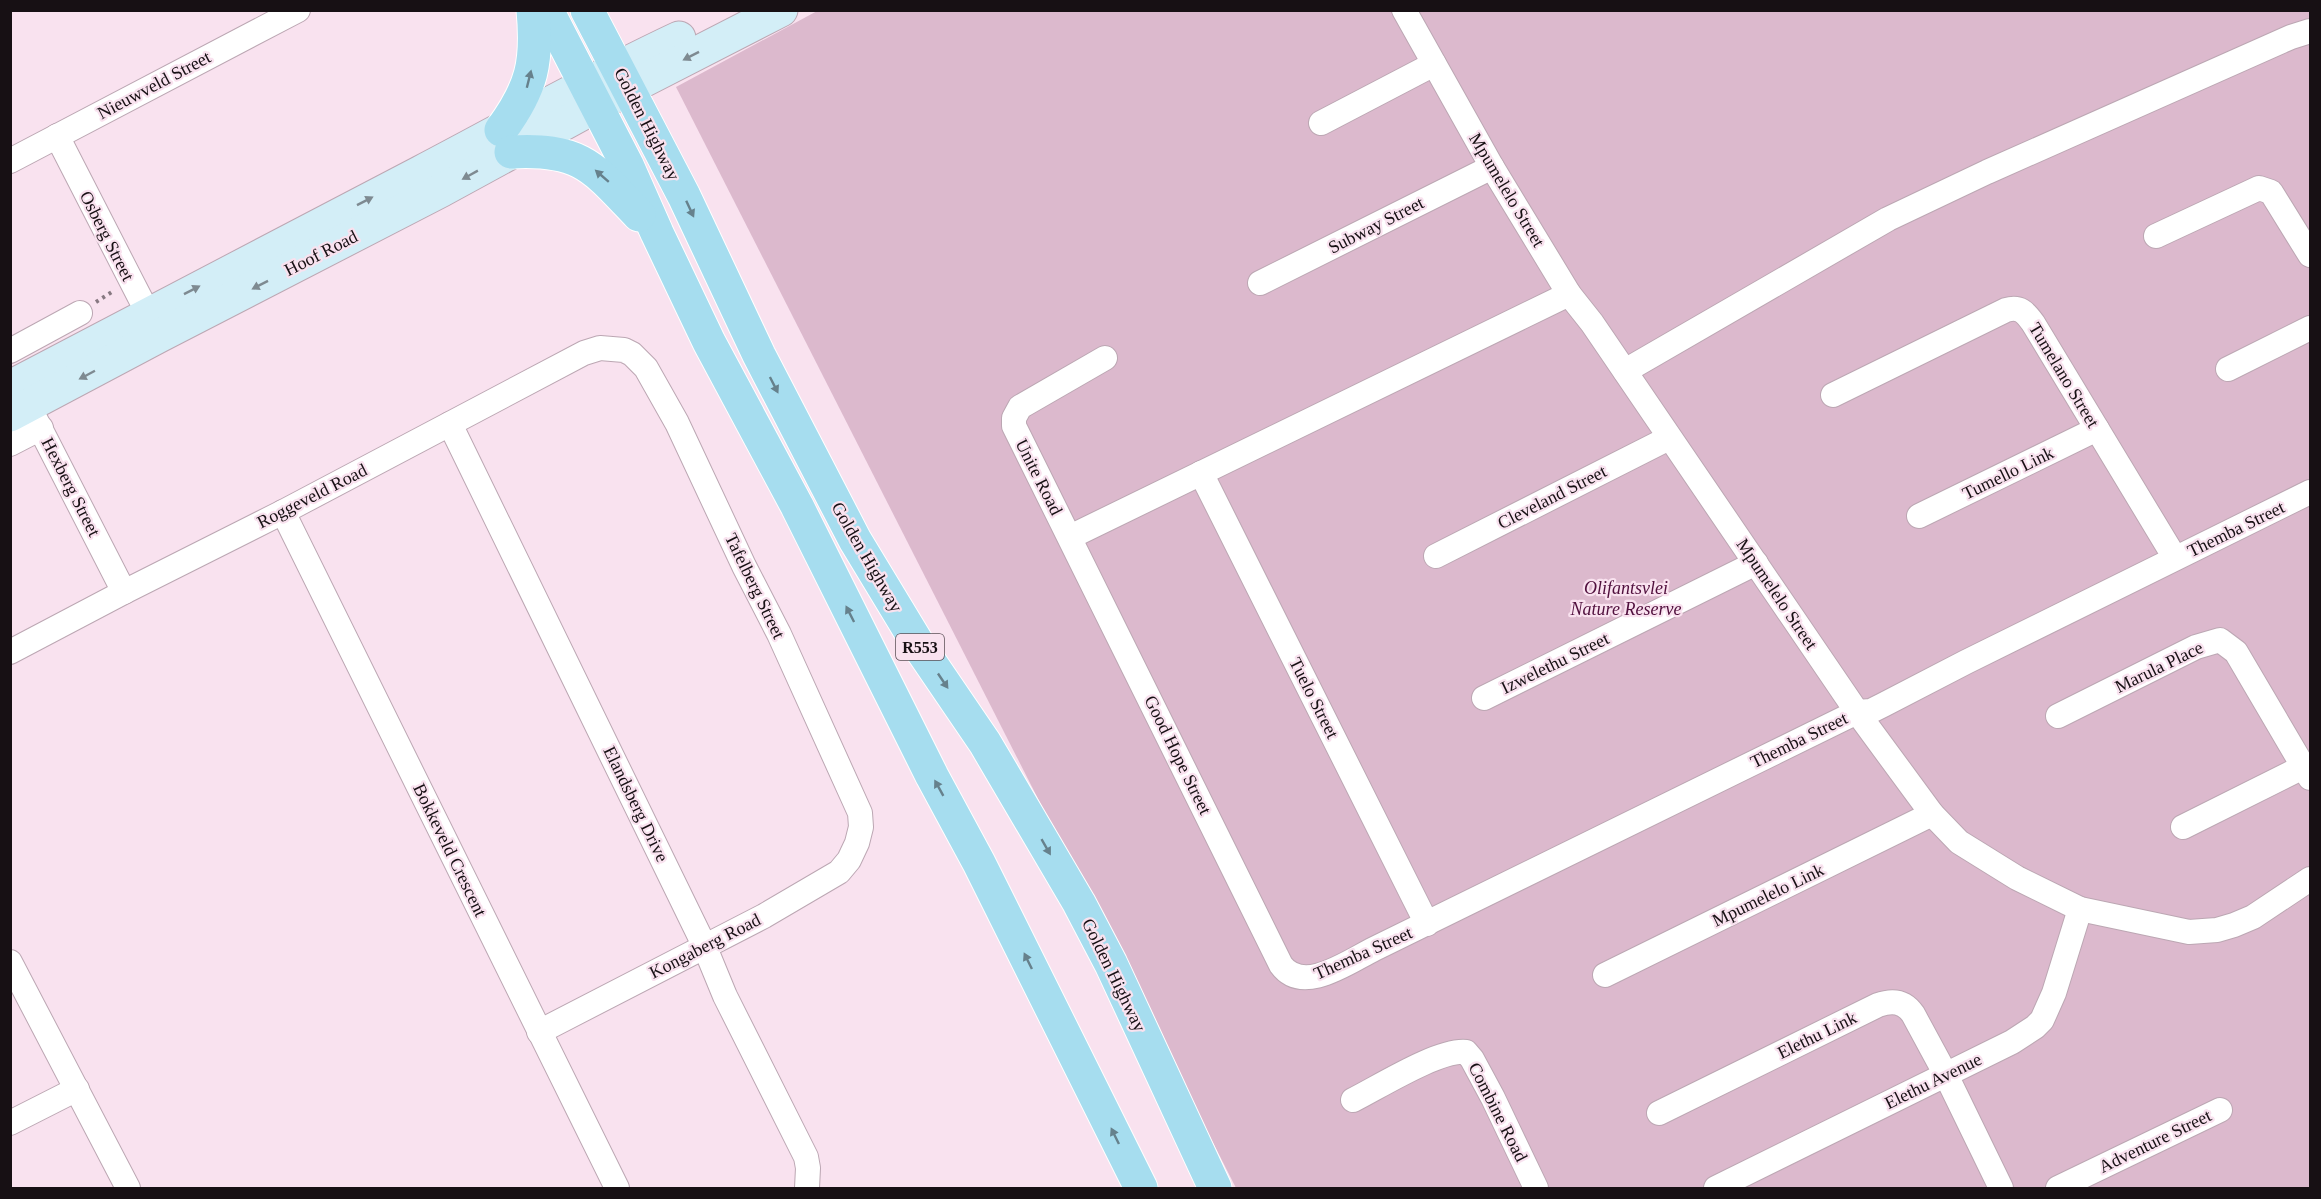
<svg xmlns="http://www.w3.org/2000/svg" width="2321" height="1199" viewBox="0 0 2321 1199" font-family="Georgia,serif">
	<style>
		.green { fill: #dcb9cd }
		.lines { fill: none; stroke-linecap: round; stroke-linejoin: round }
		.street-casing { stroke: #bca7b3; stroke-width: 26 }
		.secondary-casing { stroke: #bca7b3; stroke-width: 35 }
		.primary-casing { stroke: #fff; stroke-width: 35 }
		.path { stroke: #877881; stroke-width: 4; stroke-dasharray: 3 4.5; stroke-linecap: butt }
		.street { stroke: #fff; stroke-width: 24 }
		.secondary { stroke: #d3eef7; stroke-width: 33 }
		.primary { stroke: #a6ddef; stroke-width: 33 }
		.oneway { fill: #7e8a91 }
		.oneway2 { fill: #66818c }
		.labels { text-anchor: middle; stroke-width: 4.5; stroke-linejoin: round; paint-order: stroke }
		.shield { fill: #f9e2ef; stroke: #5b4f56; stroke-width: 1.5 }
		.shield-label { font-size: 16px; font-weight: bold; fill: #171014 }
		.street-label { font-size: 18px; fill: #171014; stroke: #f9e2ef }
		.park-label { font-size: 18px; font-style: italic; fill: #500f3d; stroke: #f9e2ef }
	</style>
	<rect width="100%" height="100%" fill="#f9e2ef"/>
	<path class="green" d="M819 10 2310 11V1188H1236L676 87Z"/>
	<g class="lines">
		<defs>
			<g id="street">
				<path d="M1404 10 1492 167 1569 294 1592 323 1857 712 1932 814 1959 842 2017 878 2080 909 2189 932 2217 930 2234 925 2253 917 2310 879"/>
				<path d="M1321 123 1434 64"/>
				<path d="M57 136 156 329"/>
				<path d="M10 161 298 10"/>
				<path d="M2156 236 2259 188 2271 192 2310 255"/>
				<path d="M1260 283 1492 167"/>
				<path d="M10 351 80 313"/>
				<path d="M1105 358 1020 407 1014 418V426L1281 965C1303 995 1348 962 1374 949L1857 712 1871 711 1883 705 1966 662 2310 492"/>
				<path d="M2228 369 2310 328"/>
				<path d="M1625 371 1888 219 1987 172 2291 37 2310 31"/>
				<path d="M21 391 124 592"/>
				<path d="M1833 395 2006 310C2020 306 2025 312 2033 323L2175 558"/>
				<path d="M450 424 704 945 725 996 806 1157 808 1168 807 1188"/>
				<path d="M10 444 41 428"/>
				<path d="M1201 473 1427 924"/>
				<path d="M283 512 617 1188"/>
				<path d="M1919 516 2097 429"/>
				<path d="M1070 537 1569 294"/>
				<path d="M1436 556 1669 438"/>
				<path d="M10 652 124 592 283 512 584 353 600 348 624 350 632 354 646 368 677 423 744 566 779 634 860 813 861 827 857 843 849 860 839 872 764 916 539 1032"/>
				<path d="M1484 698 1756 563"/>
				<path d="M2058 716 2196 647 2220 640 2236 652 2310 778"/>
				<path d="M2183 827 2303 767"/>
				<path d="M10 962 128 1188"/>
				<path d="M1605 975 1932 814"/>
				<path d="M1353 1100C1379 1087 1439 1049 1466 1052L1472 1059 1493 1098 1536 1188"/>
				<path d="M1659 1113 1878 1005C1892 1000 1904 1001 1913 1014L1946 1075 2001 1188"/>
				<path d="M10 1123 77 1089"/>
				<path d="M1716 1188 2012 1042 2035 1027 2042 1020 2054 993 2080 909"/>
				<path d="M2058 1188 2220 1110"/>
			</g>
			<g id="secondary">
				<path d="M10 387C147 314 285 244 421 172 507 127 591 79 679 38"/>
				<path d="M10 415 159 336 442 190 629 88 781 10"/>
			</g>
			<g id="primary">
				<path d="M547 10 627 165 657 233 709 342 797 506 932 776 979 863 1141 1188"/>
				<path d="M587 10 684 196 759 355 855 540 921 649 985 743 1079 903 1111 964 1215 1188"/>
				<path d="M501 130C532 88 538 62 533 10"/>
				<path d="M511 152C582 148 594 168 639 215"/>
			</g>
		</defs>
		<use href="#street" class="street-casing"/>
		<use href="#secondary" class="secondary-casing"/>
		<use href="#primary" class="primary-casing"/>
		<path class="path" d="M96 302 115 290"/>
		<use href="#street" class="street"/>
		<use href="#secondary" class="secondary"/>
		<use href="#primary" class="primary"/>
	</g>
	<defs><path id="oneway-solid" d="M-6-.8H1V-3.2L6.5 0L1 3.2V.8H-6Z" transform="scale(1.5)"/></defs>
	<g class="oneway">
		<use href="#oneway-solid" transform="translate(691 56) rotate(153)"/>
		<use href="#oneway-solid" transform="translate(470 175) rotate(151)"/>
		<use href="#oneway-solid" transform="translate(365 201) rotate(-27)"/>
		<use href="#oneway-solid" transform="translate(260 285) rotate(153)"/>
		<use href="#oneway-solid" transform="translate(192 290) rotate(-27)"/>
		<use href="#oneway-solid" transform="translate(87 375) rotate(152)"/>
	</g>
	<g class="oneway2">
		<use href="#oneway-solid" transform="translate(529 79) rotate(-76)"/>
		<use href="#oneway-solid" transform="translate(602 176) rotate(-139)"/>
		<use href="#oneway-solid" transform="translate(690 209) rotate(65)"/>
		<use href="#oneway-solid" transform="translate(774 385) rotate(63)"/>
		<use href="#oneway-solid" transform="translate(850 614) rotate(-117)"/>
		<use href="#oneway-solid" transform="translate(943 681) rotate(56)"/>
		<use href="#oneway-solid" transform="translate(939 788) rotate(-119)"/>
		<use href="#oneway-solid" transform="translate(1046 847) rotate(60)"/>
		<use href="#oneway-solid" transform="translate(1028 961) rotate(-116)"/>
		<use href="#oneway-solid" transform="translate(1115 1136) rotate(-116)"/>
	</g>
	<g class="labels">
		<rect class="shield" x="896" y="634" width="48" height="26" rx="4.5"/>
		<g class="shield-label">
			<text x="920" y="653">R553</text>
		</g>
		<g class="street-label">
			<text transform="translate(154 85) rotate(-28)" y="6">Nieuwveld Street</text>
			<text transform="translate(647 124) rotate(63)" y="6">Golden Highway</text>
			<text transform="translate(1507 190) rotate(59)" y="6">Mpumelelo Street</text>
			<text transform="translate(1376 225) rotate(-27)" y="6">Subway Street</text>
			<text transform="translate(107 236) rotate(63)" y="6">Osberg Street</text>
			<text transform="translate(321 253) rotate(-27)" y="6">Hoof Road</text>
			<text transform="translate(2064 375) rotate(59)" y="6">Tumelano Street</text>
			<text transform="translate(2008 473) rotate(-26)" y="6">Tumello Link</text>
			<text transform="translate(1039 477) rotate(63)" y="6">Unite Road</text>
			<text transform="translate(71 487) rotate(63)" y="6">Hexberg Street</text>
			<text transform="translate(312 496) rotate(-27)" y="6">Roggeveld Road</text>
			<text transform="translate(1552 497) rotate(-27)" y="6">Cleveland Street</text>
			<text transform="translate(2236 529) rotate(-26)" y="6">Themba Street</text>
			<text transform="translate(867 557) rotate(60)" y="6">Golden Highway</text>
			<text transform="translate(755 586) rotate(64)" y="6">Tafelberg Street</text>
			<text transform="translate(1777 594) rotate(56)" y="6">Mpumelelo Street</text>
			<text transform="translate(1555 663) rotate(-26)" y="6">Izwelethu Street</text>
			<text transform="translate(2159 667) rotate(-26)" y="6">Marula Place</text>
			<text transform="translate(1314 698) rotate(63)" y="6">Tuelo Street</text>
			<text transform="translate(1799 740) rotate(-26)" y="6">Themba Street</text>
			<text transform="translate(1178 755) rotate(64)" y="6">Good Hope Street</text>
			<text transform="translate(636 804) rotate(64)" y="6">Elandsberg Drive</text>
			<text transform="translate(450 850) rotate(64)" y="6">Bokkeveld Crescent</text>
			<text transform="translate(1768 895) rotate(-26)" y="6">Mpumelelo Link</text>
			<text transform="translate(705 946) rotate(-27)" y="6">Kongaberg Road</text>
			<text transform="translate(1363 953) rotate(-24)" y="6">Themba Street</text>
			<text transform="translate(1114 975) rotate(64)" y="6">Golden Highway</text>
			<text transform="translate(1817 1035) rotate(-26)" y="6">Elethu Link</text>
			<text transform="translate(1933 1081) rotate(-26)" y="6">Elethu Avenue</text>
			<text transform="translate(1498 1112) rotate(63)" y="6">Combine Road</text>
			<text transform="translate(2155 1141) rotate(-26)" y="6">Adventure Street</text>
		</g>
		<g class="park-label">
			<text x="1626" y="594">Olifantsvlei<tspan x="1626" dy="21">Nature Reserve</tspan></text>
		</g>
	</g>
	<rect width="2321" height="1199" fill="none" stroke="#171014" stroke-width="24"/>
</svg>
